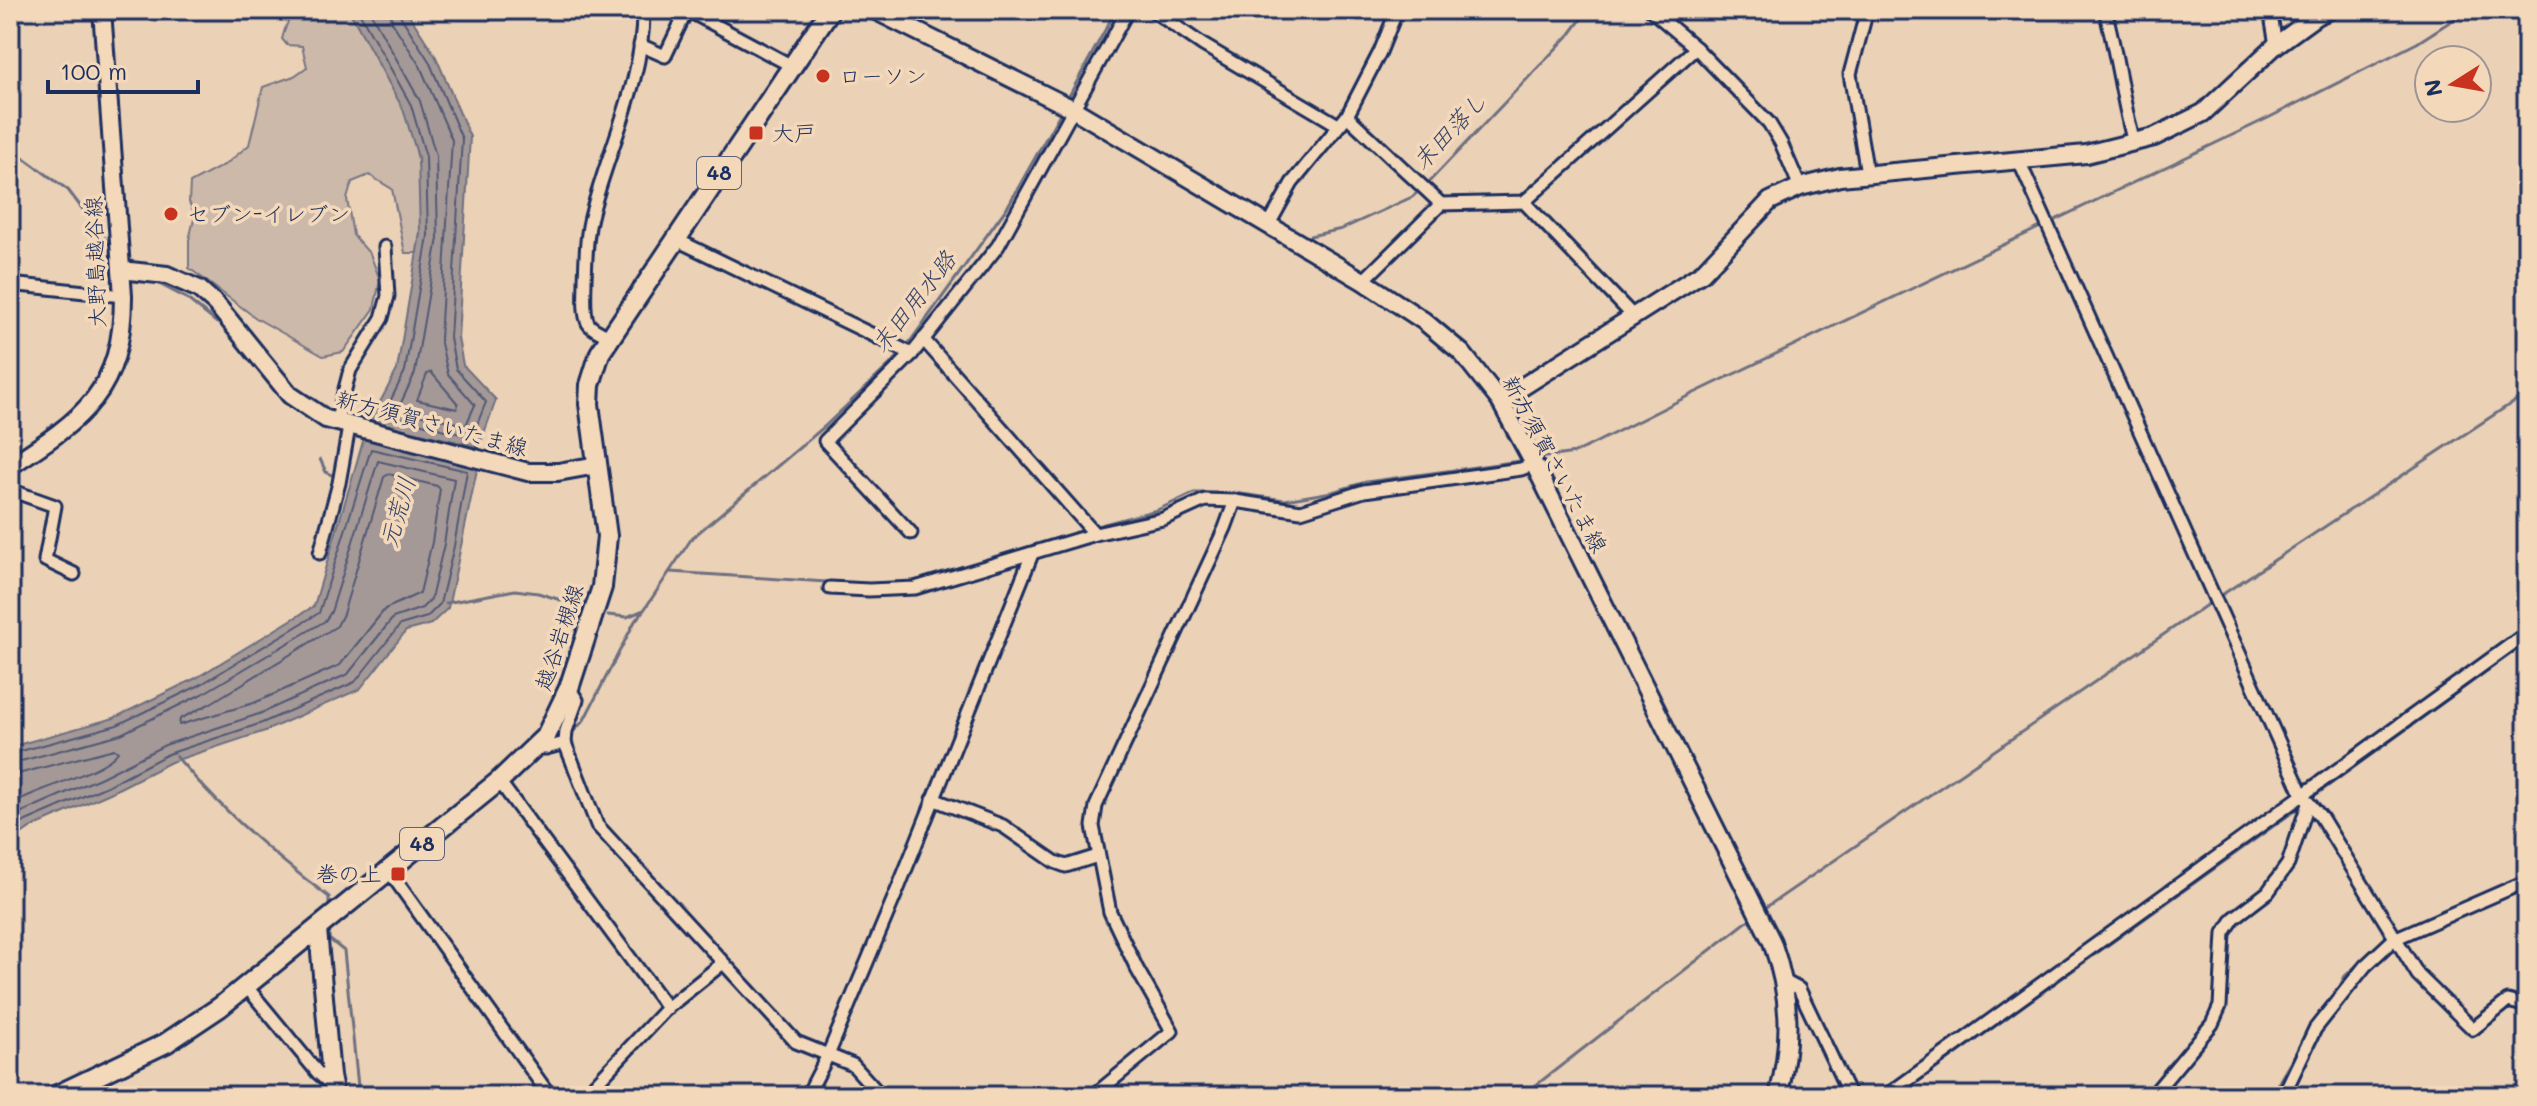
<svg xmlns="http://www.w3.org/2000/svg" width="2537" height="1106" viewBox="0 0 2537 1106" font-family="Mali,'Klee One',sans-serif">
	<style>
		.green { fill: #cdb9a9; stroke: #747484; stroke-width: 2 }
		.water { fill: #a49997; stroke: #6d6f80; stroke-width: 2 }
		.pier { fill: #ebd1b6 }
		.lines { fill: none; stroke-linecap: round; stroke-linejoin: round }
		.shore { stroke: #525975; stroke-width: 2 }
		.stream { stroke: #6d6f80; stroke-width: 3 }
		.street-casing { stroke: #1b2f5e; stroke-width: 17 }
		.secondary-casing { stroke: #1b2f5e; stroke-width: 22 }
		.primary-casing { stroke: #1b2f5e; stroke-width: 24 }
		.street { stroke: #f4d8ba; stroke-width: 11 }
		.secondary { stroke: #f4d8ba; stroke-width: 16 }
		.primary { stroke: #f4d8ba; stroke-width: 18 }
		.poi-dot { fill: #c8321e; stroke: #f4d8ba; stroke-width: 3 }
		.labels { text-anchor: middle; stroke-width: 7; stroke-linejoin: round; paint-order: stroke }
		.shield { fill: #f4d8ba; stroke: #5c627a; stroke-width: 2 }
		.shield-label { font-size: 20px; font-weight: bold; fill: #1b2f5e }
		.poi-label { font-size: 22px; fill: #1b2f5e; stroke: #f4d8ba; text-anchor: start }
		.street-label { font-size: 22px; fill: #1b2f5e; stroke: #f4d8ba }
		.water-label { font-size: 24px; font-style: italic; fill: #364469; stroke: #f4d8ba }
	</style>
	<rect width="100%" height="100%" fill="#ebd1b6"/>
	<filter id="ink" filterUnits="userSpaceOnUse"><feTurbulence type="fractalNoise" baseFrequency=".0125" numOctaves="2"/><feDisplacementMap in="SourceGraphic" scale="16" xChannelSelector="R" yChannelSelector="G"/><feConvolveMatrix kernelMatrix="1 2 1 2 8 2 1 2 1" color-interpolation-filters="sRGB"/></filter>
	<g filter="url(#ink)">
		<path class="green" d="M299 10H349C366 42 387 74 403 107 422 150 425 207 417 253H405L392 189 369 175 352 182 347 199 353 235 370 254 380 280 374 309 343 352 323 356 256 318 189 268V240L195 215 189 202 190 183 226 164 249 145 263 87 294 76 307 67 302 46 287 45 282 39C285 28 289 15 299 10Z"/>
		<g class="water">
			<path d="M349 10H406L436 57 470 137 458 338 463 365 496 400 479 447 370 421 397 370 420 234 418 157 403 109Z"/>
			<path d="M364 438 478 465 448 608 431 624 406 631 360 689 265 731 171 762 110 793 30 828 10 842V747L114 718 196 678 314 606Z"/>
		</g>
		<path class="pier" d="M361 435 482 464 481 469 360 439Z"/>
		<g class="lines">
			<g class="shore">
				<path d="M358 10 411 105 426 157 428 236 405 371 384 414 472 437 486 402 456 369 450 338 462 139 429 61 401 17 400 10"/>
				<path d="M369 10 420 101 436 156 438 238 415 373 399 407 402 410 466 425 475 405 448 374 440 339 452 140 420 66 392 22 390 10"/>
				<path d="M431 372 458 404 457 409 417 400 427 374Z"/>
				<path d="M389 474 437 486 440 489 432 542 420 593 385 609 340 665 254 703 179 725 180 719 211 703 337 626 343 614 384 477Z"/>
				<path d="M10 754 117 725 200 685 319 613 371 449 467 471 454 546 440 604 427 617 400 625 355 682 262 723 168 754 107 786 26 821 10 832"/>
				<path d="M10 764 121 734 204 693 325 621 331 612 378 461 454 479 444 544 431 599 422 608 393 618 348 674 259 714 165 745 102 777 22 812 10 820"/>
				<path d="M10 776 114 749 118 752C105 772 34 789 10 805"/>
			</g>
			<g class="stream">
				<path d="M1068 98 1116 10"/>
				<path d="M10 148 68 190 110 245"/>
				<path d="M1426 185 1570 34 1588 10"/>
				<path d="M1310 236 1342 229 1412 197 1420 190"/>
				<path d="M161 285 186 298 217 323"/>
				<path d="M907 346 1008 206 1063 108"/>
				<path d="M1539 458 1575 453 1688 396 2268 118 2417 43 2468 10"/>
				<path d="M320 459 326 472 335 477"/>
				<path d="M1093 527 1157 510 1194 493H1234L1285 500 1332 492 1366 482 1527 460"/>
				<path d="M951 571 1085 530"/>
				<path d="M670 572 842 583"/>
				<path d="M901 583 929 578"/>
				<path d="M2217 598 2527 393"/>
				<path d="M446 603 515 590 538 593 587 608"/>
				<path d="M608 615 627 617 644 610 692 538 824 427 903 352"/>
				<path d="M573 732 584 720 635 621 643 611"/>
				<path d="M176 756C221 810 273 855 329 897V908"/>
				<path d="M2310 799 2527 642"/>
				<path d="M1762 910 2211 602"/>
				<path d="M329 928V939L344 951 359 1096"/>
				<path d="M2396 932 2527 875"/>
				<path d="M2334 998 2345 976 2389 935"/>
				<path d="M1522 1096 1753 917"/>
				<path d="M1898 1096 2304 804"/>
				<path d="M2273 1096 2280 1080 2302 1043"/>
			</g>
			<defs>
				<g id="street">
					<path d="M687 10 792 66"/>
					<path d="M1152 10 1203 45 1338 125"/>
					<path d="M1651 10 1696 48 1769 123 1781 143 1800 187"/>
					<path d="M2105 10C2117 54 2122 99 2134 143"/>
					<path d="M2270 10 2276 45"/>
					<path d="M640 45 665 56 687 10"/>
					<path d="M1347 116 1441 204"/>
					<path d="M2019 161 2303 796 2321 817 2418 975 2473 1029 2508 1001 2527 1006"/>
					<path d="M1867 173 1850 74 1867 10"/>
					<path d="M1524 202 1635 318"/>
					<path d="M1268 226 1292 183 1347 116 1380 52 1397 10"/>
					<path d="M675 239 912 354"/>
					<path d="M1363 281 1441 204 1524 202 1696 48"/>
					<path d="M10 284 123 296"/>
					<path d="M609 337C603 333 592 330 588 323 583 313 585 292 585 280 586 258 586 234 592 213 609 147 644 79 643 10"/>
					<path d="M923 339 1095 534"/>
					<path d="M336 423 350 370 382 318 388 296 385 247"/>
					<path d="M10 483 13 491 55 506 45 560 74 574"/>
					<path d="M911 533 825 441 912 354 998 246 1128 10"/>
					<path d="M320 553 339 483 349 427"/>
					<path d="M830 588 869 590 915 588 1095 534 1163 519 1205 500 1235 501 1301 511 1364 491 1521 469 1534 464"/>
					<path d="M569 688 577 700 566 731 565 743 597 825 796 1042 853 1065 881 1096"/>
					<path d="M536 748H546L565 743"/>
					<path d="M499 781 667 1008"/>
					<path d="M933 799 1003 826 1055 862 1066 866 1098 856"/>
					<path d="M389 871 550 1096"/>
					<path d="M1784 981 1799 989 1850 1096"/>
					<path d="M246 986 318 1073 332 1085"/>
					<path d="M584 1096 667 1008 723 963"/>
					<path d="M807 1096 828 1055 899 886 1032 554"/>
					<path d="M1093 1096 1172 1031 1137 969 1110 912 1093 826 1096 806 1225 528 1235 501"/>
					<path d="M1886 1096 2527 633"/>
					<path d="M2152 1096 2212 1024 2220 1006 2224 933 2234 918 2268 892 2288 864 2308 804"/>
					<path d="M2283 1096 2315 1029 2365 966 2394 939 2527 881"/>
				</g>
				<g id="secondary">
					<path d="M874 10 1073 109 1363 281 1424 321 1462 353 1500 401 1534 464 1772 942C1791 995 1792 1042 1778 1096"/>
					<path d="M121 270 167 275 199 289 216 304 290 395 326 419 528 472H558L597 465"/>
					<path d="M1500 401 1702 273 1770 201 1800 187 1840 177 2086 154 2154 137 2203 113 2276 45 2316 16 2330 10"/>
					<path d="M10 466C84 418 123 391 123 296L102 10"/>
					<path d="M318 930 331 1076 335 1096"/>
				</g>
				<path id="primary" d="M55 1096 166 1043 220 1007 499 781 546 736 569 688 602 587 607 536 589 404 590 385 600 353 830 10"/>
			</defs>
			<use href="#street" class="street-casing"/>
			<use href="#secondary" class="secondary-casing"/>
			<use href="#primary" class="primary-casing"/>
			<use href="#street" class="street"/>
			<use href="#secondary" class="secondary"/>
			<use href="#primary" class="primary"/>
		</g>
	</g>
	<g class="poi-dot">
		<circle cx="823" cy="76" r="8"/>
		<rect x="748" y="125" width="16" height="16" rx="4"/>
		<circle cx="171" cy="214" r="8"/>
		<rect x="390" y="866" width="16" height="16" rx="4"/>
	</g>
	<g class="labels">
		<g class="shield">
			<rect x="697" y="157" width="44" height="32" rx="6"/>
			<rect x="400" y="828" width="44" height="32" rx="6"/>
		</g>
		<g class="shield-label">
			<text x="719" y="180">48</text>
			<text x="422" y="851">48</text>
		</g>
		<g class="poi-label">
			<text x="839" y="84">ローソン</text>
			<text x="772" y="141">大戸</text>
			<text x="187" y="222">セブン-イレブン</text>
			<text x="382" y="882" text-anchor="end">巻の上</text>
		</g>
		<g class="street-label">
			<text transform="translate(95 262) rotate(-92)" y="8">大野島越谷線</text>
			<text transform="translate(432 423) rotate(15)" y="8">新方須賀さいたま線</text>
			<text transform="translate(1555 464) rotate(62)" y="8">新方須賀さいたま線</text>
			<text transform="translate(559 637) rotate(-72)" y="8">越谷岩槻線</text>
		</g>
		<g class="water-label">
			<text transform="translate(1450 131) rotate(-47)" y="8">末田落し</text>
			<text transform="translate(914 302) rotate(-52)" y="8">末田用水路</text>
			<text transform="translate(398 512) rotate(-74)" y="8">元荒川</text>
		</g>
	</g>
	<rect width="2537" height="1106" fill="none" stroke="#f4d8ba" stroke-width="40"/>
	<rect x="20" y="20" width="2497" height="1066" fill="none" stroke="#1b2f5e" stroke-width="3" filter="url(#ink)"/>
	<g transform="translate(2453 84) rotate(259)"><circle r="38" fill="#f4d8ba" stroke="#9d9495" stroke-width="2"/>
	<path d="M0-6L14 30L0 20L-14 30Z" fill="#c8321e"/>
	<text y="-12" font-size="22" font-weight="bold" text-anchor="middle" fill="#1b2f5e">N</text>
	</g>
	<path d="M48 80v12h150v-12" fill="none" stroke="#1b2f5e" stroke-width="4"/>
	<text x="60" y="80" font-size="24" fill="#1b2f5e" stroke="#f4d8ba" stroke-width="6" paint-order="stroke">100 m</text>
</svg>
